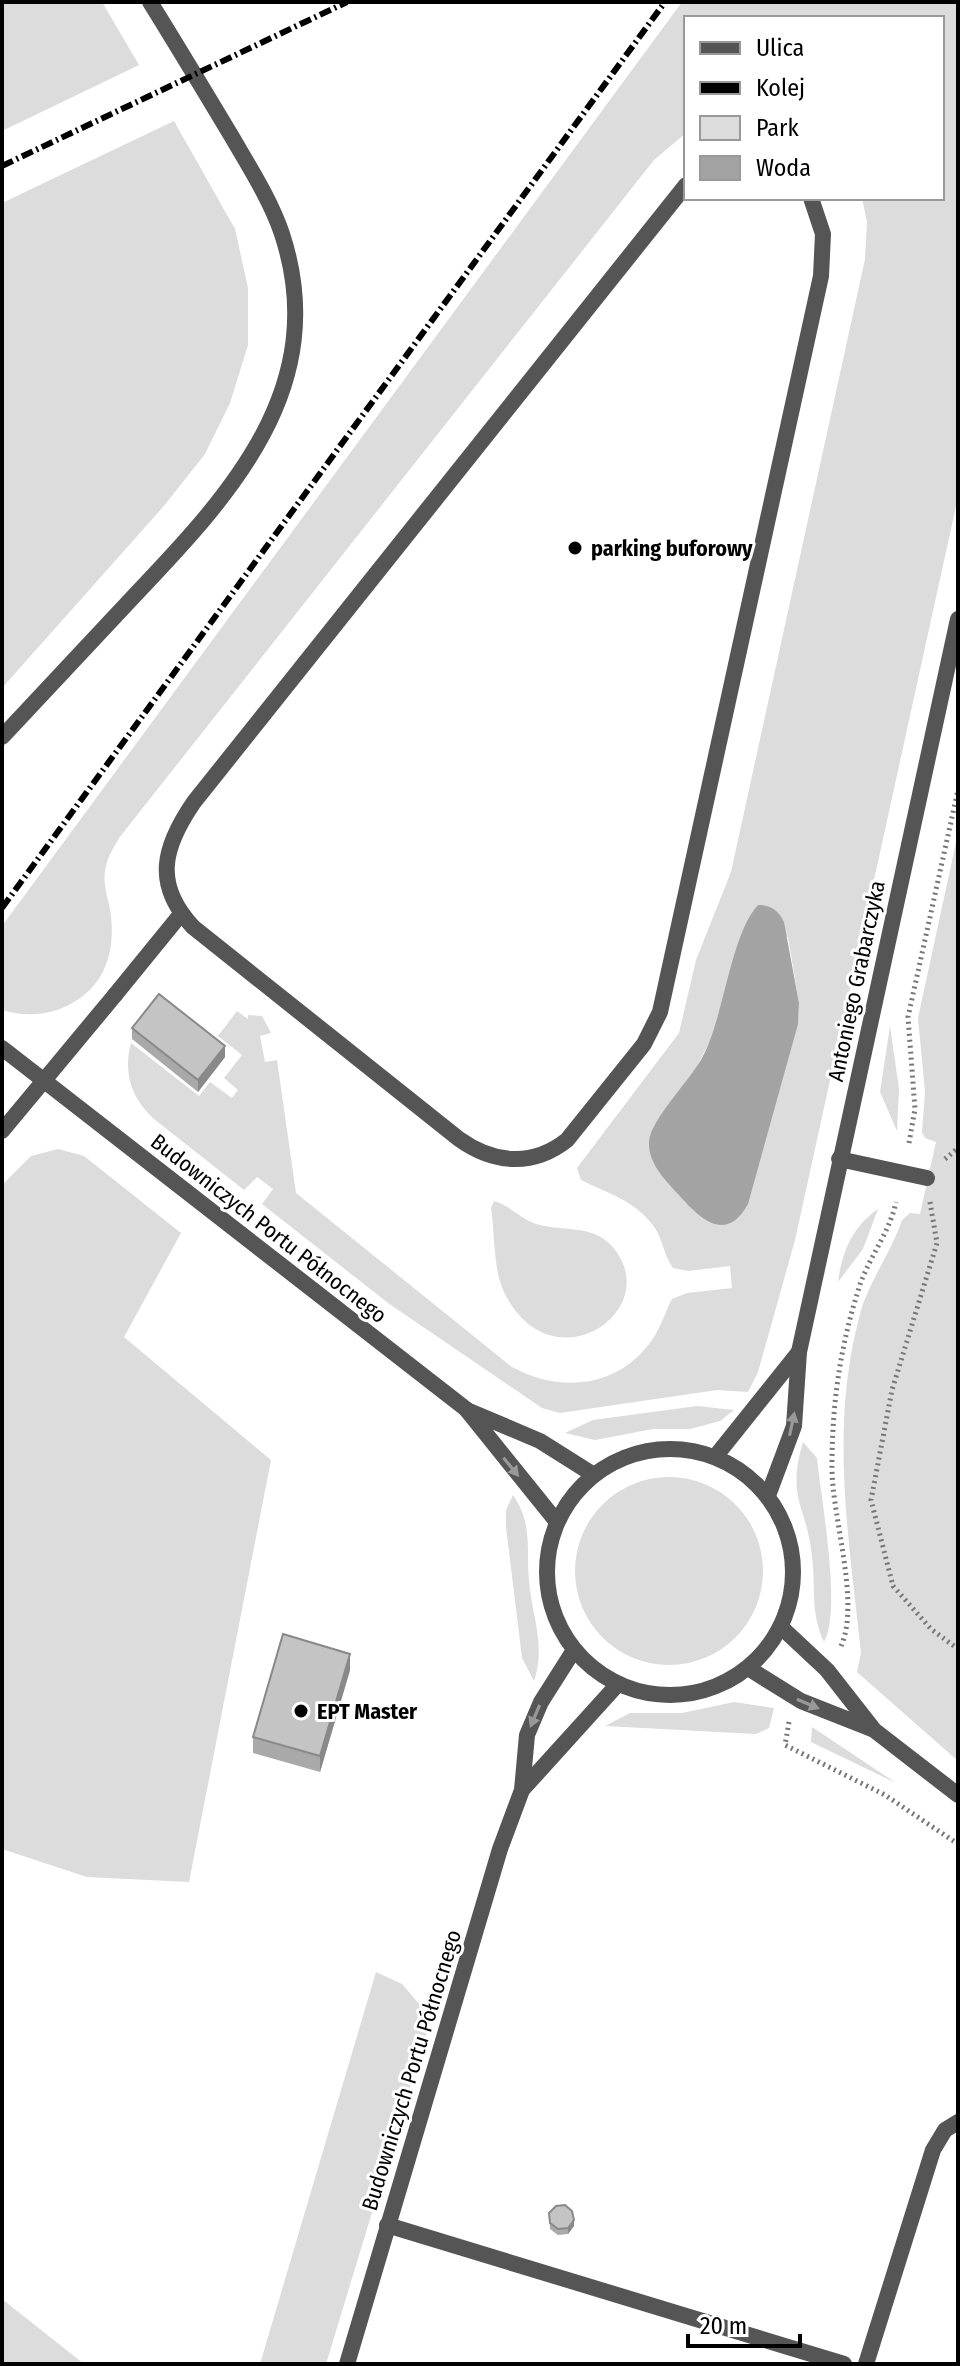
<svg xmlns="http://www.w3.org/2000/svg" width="960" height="2366" viewBox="0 0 960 2366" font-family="'Fira Sans Condensed',sans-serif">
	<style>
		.green { fill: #dcdcdc; fill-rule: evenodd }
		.water { fill: #a3a3a3 }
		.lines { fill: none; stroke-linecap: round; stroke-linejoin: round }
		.path { stroke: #777; stroke-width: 5; stroke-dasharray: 2 4; stroke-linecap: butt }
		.service { stroke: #555; stroke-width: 16 }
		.minor { stroke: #555; stroke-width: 16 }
		.rail { stroke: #000; stroke-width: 6; stroke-dasharray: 12 4 2 4; stroke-linecap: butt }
		.wall { fill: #a9a9a9 }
		.shaded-wall { fill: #898989 }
		.building { fill: #c4c4c4; stroke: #898989; stroke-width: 2 }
		.oneway { fill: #999 }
		.poi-dot { fill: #000; stroke: #fff; stroke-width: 3 }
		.labels { text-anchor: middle; stroke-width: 6; stroke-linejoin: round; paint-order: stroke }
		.poi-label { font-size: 22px; font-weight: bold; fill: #000; stroke: #fff; text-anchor: start }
		.street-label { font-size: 22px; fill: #000; stroke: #fff }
	</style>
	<rect width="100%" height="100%" fill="#fff"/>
	<g class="green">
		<path d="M2 2H102L139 65 2 131Z"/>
		<path d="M682 2H958V497L795 1240 758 1372 748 1392 717 1390 560 1413 542 1408 388 1303 262 1204 273 1189 257 1177 244 1190 154 1119C131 1098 123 1073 131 1043L199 1096 210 1082 232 1098 238 1090 224 1078 242 1055 218 1036 237 1011 248 1019V1015L262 1016 271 1033 260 1036 265 1062 277 1060 296 1193 512 1367C558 1392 615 1389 649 1344 660 1331 664 1314 672 1299L687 1293 732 1288 730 1266 688 1271 673 1268C664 1256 663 1240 655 1228 635 1200 609 1194 581 1180L577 1168 679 1033 696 960 731 872 865 259 867 222 862 198H942V18H686V133L654 160 119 838C114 847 108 856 106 866 102 881 107 895 110 909 116 946 108 982 74 1002 51 1016 27 1017 2 1010V926ZM746 924 788 937 799 1003 798 1024 653 1128 693 1074 711 1039Z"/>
		<path d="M174 121 235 229 248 288V345L230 403 205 454 163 507 2 688V203Z"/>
		<path d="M958 833V1761L857 1672 861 1653C849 1539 829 1428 860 1314 869 1281 891 1253 902 1220L910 1213 920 1214 936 1142 925 1138 922 1132 925 1092 918 1018Z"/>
		<path d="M890 1026 899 1089 897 1131 880 1092Z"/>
		<path d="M58 1149 84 1156 181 1233 124 1337 271 1460 189 1882 87 1877 2 1849V1185L31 1156Z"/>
		<path d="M494 1201C509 1205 521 1219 536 1224 562 1232 591 1224 611 1245 669 1309 551 1390 504 1292 493 1269 495 1234 491 1208Z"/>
		<path d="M878 1209 863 1249 838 1282C842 1252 852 1227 878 1209Z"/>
		<path d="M697 1406 734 1410 720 1421 690 1429H653L595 1440 565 1433 593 1420Z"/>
		<path d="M803 1442 817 1458C821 1499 842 1610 824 1642 810 1612 816 1588 812 1557 807 1505 786 1500 803 1442Z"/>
		<circle cx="669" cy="1571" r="94"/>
		<path d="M513 1495C533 1524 526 1548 529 1581 532 1617 546 1645 534 1681L522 1658 506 1527V1510Z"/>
		<path d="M734 1702 774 1708 769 1728 756 1734 605 1726 630 1713H682Z"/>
		<path d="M812 1727 896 1783 811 1742Z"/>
		<path d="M376 1972 402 1984 431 2018 326 2364H260Z"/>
		<path d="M2 2299 84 2364H2Z"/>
	</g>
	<path class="water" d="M758 905C771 905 778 910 784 922L799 1003 798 1024 748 1204C726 1244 700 1219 678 1194 665 1180 648 1163 649 1142 650 1119 693 1078 704 1054 724 1015 731 934 758 905Z"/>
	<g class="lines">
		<g class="path">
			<path d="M909 1143 915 1109 908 1017 958 790"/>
			<path d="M945 1159 958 1148"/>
			<path d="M930 1202 937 1243 892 1390 871 1500 893 1586 931 1629 958 1649"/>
			<path d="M841 1646C861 1602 831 1515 832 1465 832 1405 840 1348 858 1291 867 1259 889 1235 896 1202"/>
			<path d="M789 1722 785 1745 885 1795 958 1844"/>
		</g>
		<g class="service">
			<path d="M686 185 194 802C163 847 153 884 193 927L459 1139C494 1164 533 1167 567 1140L644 1044 660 1012 821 276 823 234 811 198"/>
			<path d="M2 737C46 690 91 642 135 595 231 494 332 386 282 234 271 201 250 168 232 137 205 92 178 47 150 2"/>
			<path d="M115 995 181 914"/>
			<path d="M839 1159 927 1178"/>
			<path d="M387 2225 844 2364"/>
			<path d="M866 2364 933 2150 945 2130 958 2122"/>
		</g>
		<g class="minor">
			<path d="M2 1048 466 1409 557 1522"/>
			<path d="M2 1131 115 995"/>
			<path d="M467 1410 540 1441 594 1475"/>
			<circle cx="670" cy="1572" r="123"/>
			<path d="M715 1457 799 1352"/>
			<path d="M769 1493 794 1426 799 1352 958 619"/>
			<path d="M781 1627 827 1670 874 1730 958 1795"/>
			<path d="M748 1668 801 1701 872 1729"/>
			<path d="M522 1790 618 1684"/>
			<path d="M347 2364 500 1849 522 1790 527 1735 541 1702 574 1650"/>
		</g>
		<g class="rail">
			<path d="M2 166 347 2"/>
			<path d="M2 908 665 2"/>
		</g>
	</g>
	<g class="wall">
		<path d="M132 1028 225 1057 198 1092 132 1039Z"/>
		<path d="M350 1670 320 1772 253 1753V1737Z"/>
		<path d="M549 2213 574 2226 568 2234 558 2235 550 2229Z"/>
	</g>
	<g class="shaded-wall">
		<path d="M225 1046V1057L198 1092V1080Z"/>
		<path d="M350 1654V1670L320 1772V1756Z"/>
		<path d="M574 2220V2226L568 2234V2228Z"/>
	</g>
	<g class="building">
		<path d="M159 994 225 1046 198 1080 132 1028Z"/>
		<path d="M283 1634 350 1654 320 1756 253 1737Z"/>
		<path d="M565 2205 572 2211 574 2220 568 2228 558 2229 550 2223 549 2213 556 2206Z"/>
	</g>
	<defs><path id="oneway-solid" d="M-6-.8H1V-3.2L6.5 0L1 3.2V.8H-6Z" transform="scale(2)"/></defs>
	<g class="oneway">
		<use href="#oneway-solid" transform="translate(792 1424) rotate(-78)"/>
		<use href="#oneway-solid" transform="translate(511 1467) rotate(51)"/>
		<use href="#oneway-solid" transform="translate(808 1704) rotate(23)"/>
		<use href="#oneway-solid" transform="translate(535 1716) rotate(113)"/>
	</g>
	<g class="poi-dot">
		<circle cx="575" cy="548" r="8"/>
		<circle cx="301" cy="1711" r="8"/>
	</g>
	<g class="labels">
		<g class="poi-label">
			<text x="591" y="556">parking buforowy</text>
			<text x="317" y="1719">EPT Master</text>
		</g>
		<g class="street-label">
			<text transform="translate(856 981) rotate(-78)" y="8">Antoniego Grabarczyka</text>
			<text transform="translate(269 1228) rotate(38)" y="8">Budowniczych Portu Północnego</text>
			<text transform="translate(411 2070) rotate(-73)" y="8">Budowniczych Portu Północnego</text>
		</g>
	</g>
	<rect width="960" height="2366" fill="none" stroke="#000000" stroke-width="8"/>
	<rect x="684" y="16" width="260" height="184" fill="#ffffff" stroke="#999999" stroke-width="2"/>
	<rect x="700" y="42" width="40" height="12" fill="#555555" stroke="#999999" stroke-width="2"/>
	<text x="756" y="56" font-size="24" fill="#000000">Ulica</text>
	<rect x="700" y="82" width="40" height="12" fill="#000000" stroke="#999999" stroke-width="2"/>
	<text x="756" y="96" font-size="24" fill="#000000">Kolej</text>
	<rect x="700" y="116" width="40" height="24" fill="#dcdcdc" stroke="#999999" stroke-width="2"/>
	<text x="756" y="136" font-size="24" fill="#000000">Park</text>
	<rect x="700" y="156" width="40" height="24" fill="#a3a3a3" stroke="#999999" stroke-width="2"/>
	<text x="756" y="176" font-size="24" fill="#000000">Woda</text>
	<path d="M688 2334v12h112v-12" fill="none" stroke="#000000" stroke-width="4"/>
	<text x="700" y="2334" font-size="24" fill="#000000" stroke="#ffffff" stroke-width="6" paint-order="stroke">20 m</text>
</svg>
